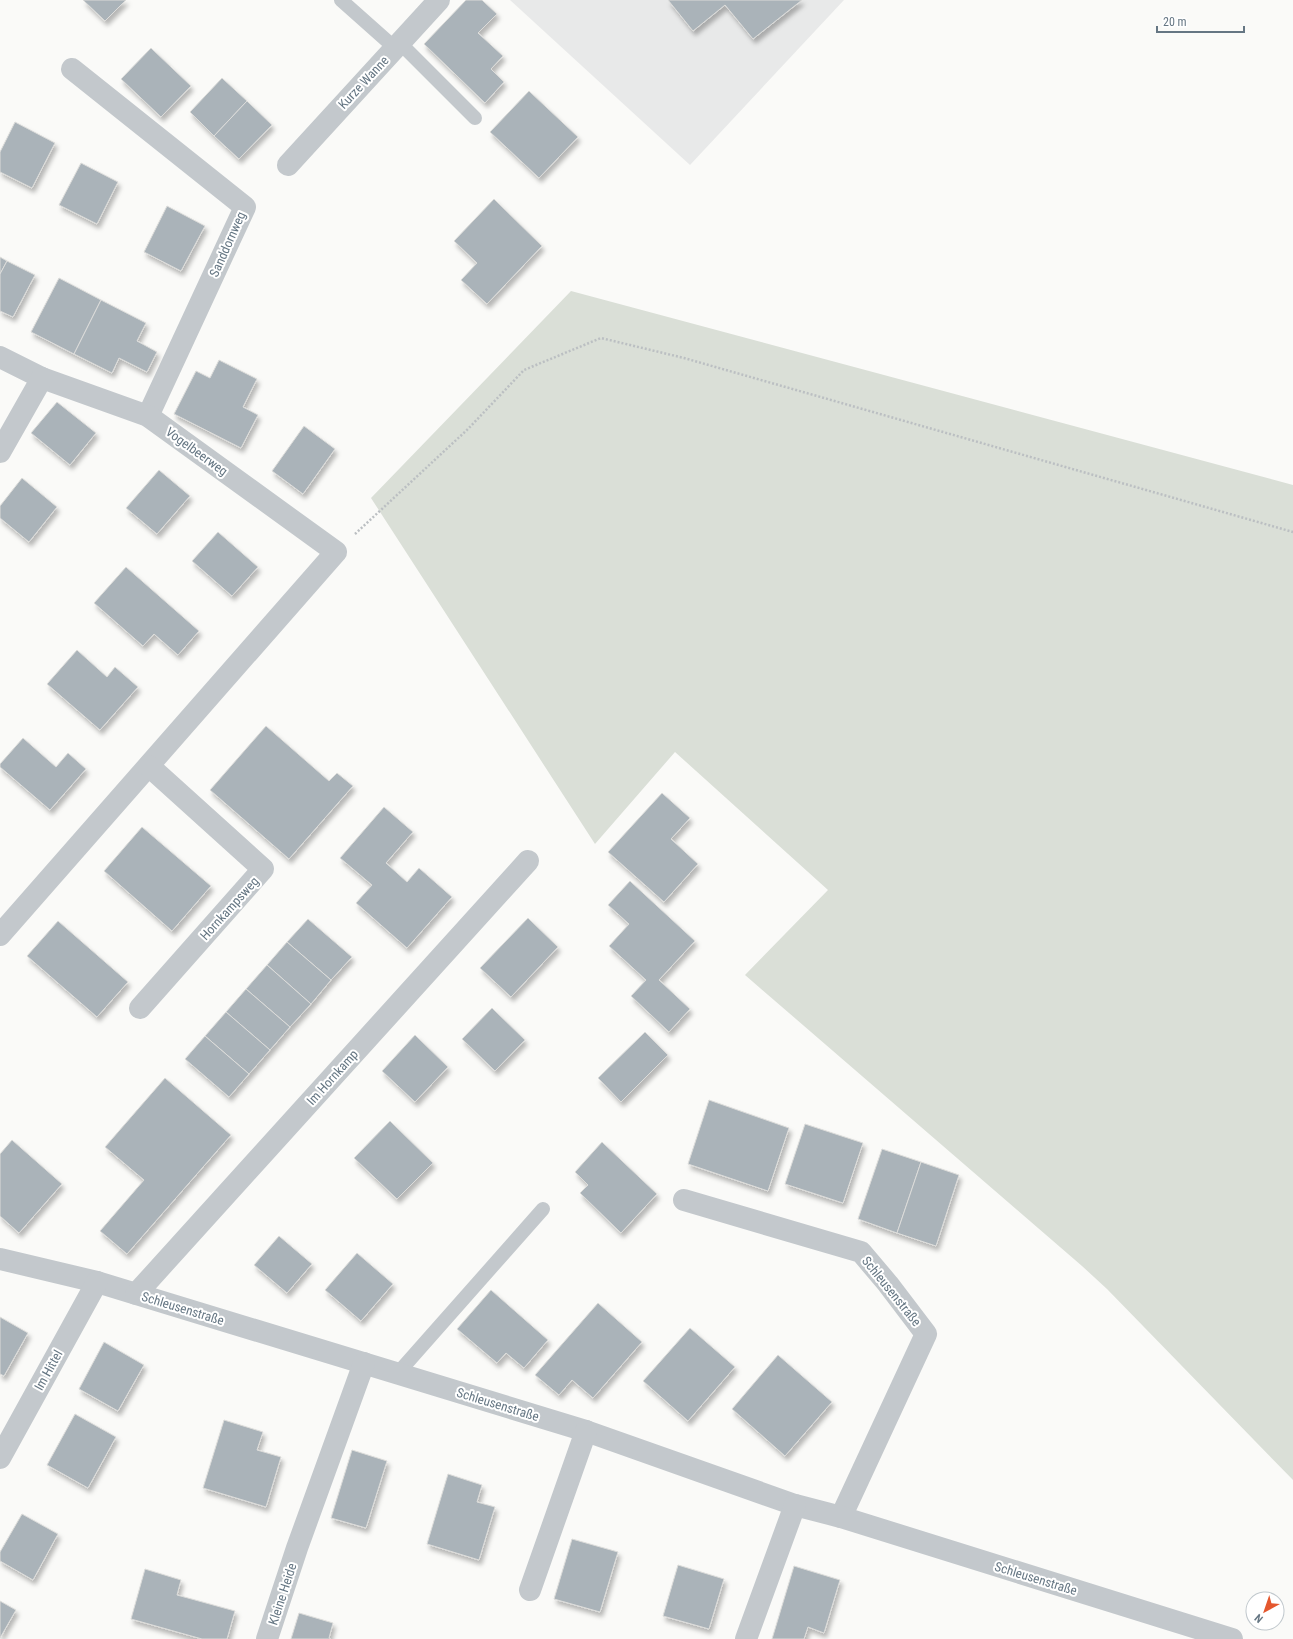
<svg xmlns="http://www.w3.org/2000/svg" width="1293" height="1639" viewBox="0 0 1293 1639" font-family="'Roboto Condensed',sans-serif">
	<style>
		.built { fill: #e8e9e9 }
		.green { fill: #dadfd7 }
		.building { fill: #aab3b9; stroke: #dcdcda; filter: url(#shadow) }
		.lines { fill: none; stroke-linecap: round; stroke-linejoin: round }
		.path { stroke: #bbbfc2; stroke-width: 2.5; stroke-dasharray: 2 2; stroke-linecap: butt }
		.service { stroke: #c3c8cc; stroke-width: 14 }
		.minor { stroke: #c3c8cc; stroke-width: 22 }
		.labels { text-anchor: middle; stroke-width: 4; stroke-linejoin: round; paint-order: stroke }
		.street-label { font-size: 13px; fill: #657683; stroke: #fff }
	</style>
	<defs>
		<filter id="shadow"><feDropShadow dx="2.5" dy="4.5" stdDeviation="2" flood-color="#0004"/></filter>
	</defs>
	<rect width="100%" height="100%" fill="#fafaf8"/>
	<path class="built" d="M510 0H844L690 165Z"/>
	<path class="green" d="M571 291 1293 485V1480L1107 1289 1082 1266 745 975 828 890 675 752 595 844 371 498Z"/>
	<g class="building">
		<path d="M83 0H126L105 21Z"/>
		<path d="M466 0H482L497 14 478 33 503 56 491 69 504 82 485 103 424 44Z"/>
		<path d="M668 0H802L753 39 725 5 693 31Z"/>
		<path d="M151 48 191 86 161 117 121 79Z"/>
		<path d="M222 78 247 101 214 136 190 112Z"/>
		<path d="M529 91 578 137 539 178 490 132Z"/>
		<path d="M247 101 272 125 239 159 214 136Z"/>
		<path d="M15 122 55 143 32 188 0 172V152Z"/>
		<path d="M81 163 118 182 97 224 59 205Z"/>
		<path d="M494 199 542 246 487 304 461 280 477 263 454 241Z"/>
		<path d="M167 206 205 226 181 271 144 252Z"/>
		<path d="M0 257 7 261 0 274Z"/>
		<path d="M7 261 35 275 13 317 0 311V274Z"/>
		<path d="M59 278 101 300 74 354 31 332Z"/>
		<path d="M101 300 146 323 137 341 157 352 147 372 119 358 112 373 74 354Z"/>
		<path d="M219 360 257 379 243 407 258 415 241 448 174 414 196 371 210 378Z"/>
		<path d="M57 402 96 433 70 465 31 433Z"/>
		<path d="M304 426 335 449 303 494 272 471Z"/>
		<path d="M159 470 190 496 157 534 126 508Z"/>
		<path d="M22 478 57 507 29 542 0 518V506Z"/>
		<path d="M218 532 258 567 232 596 192 561Z"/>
		<path d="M126 567 199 631 178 655 154 634 143 646 94 603Z"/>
		<path d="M77 650 107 677 115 667 138 687 100 730 47 684Z"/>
		<path d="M266 726 329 781 337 773 353 786 289 859 210 790Z"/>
		<path d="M23 738 56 767 68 753 86 769 50 810 0 767V764Z"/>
		<path d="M662 793 690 818 671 839 698 864 664 902 608 852Z"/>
		<path d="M384 807 413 832 386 863 407 882 419 868 452 897 407 948 356 903 372 885 340 858Z"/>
		<path d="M142 827 211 886 172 931 104 871Z"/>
		<path d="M630 881 695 941 659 980 690 1009 669 1032 631 996 646 980 609 946 629 924 608 905Z"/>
		<path d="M528 918 558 947 511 997 480 968Z"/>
		<path d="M308 919 352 957 331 980 287 942Z"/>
		<path d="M58 921 128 982 97 1017 27 956Z"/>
		<path d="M287 942 331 980 311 1004 267 965Z"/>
		<path d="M267 965 311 1004 290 1027 246 989Z"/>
		<path d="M246 989 290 1027 270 1050 226 1012Z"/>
		<path d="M492 1008 525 1040 495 1071 462 1039Z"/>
		<path d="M226 1012 270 1050 249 1074 205 1036Z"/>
		<path d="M645 1032 668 1055 621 1102 598 1078Z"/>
		<path d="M415 1035 448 1067 415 1102 382 1071Z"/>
		<path d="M205 1036 249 1074 229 1097 185 1059Z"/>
		<path d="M165 1078 231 1135 127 1254 100 1231 144 1180 105 1147Z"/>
		<path d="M709 1100 789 1128 768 1191 688 1164Z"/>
		<path d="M390 1121 433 1163 397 1199 354 1158Z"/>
		<path d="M805 1124 863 1143 843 1203 785 1184Z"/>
		<path d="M12 1140 62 1184 19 1233 0 1216V1154Z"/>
		<path d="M602 1142 657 1194 621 1233 580 1193 588 1185 575 1172Z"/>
		<path d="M882 1149 921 1162 897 1233 858 1219Z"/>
		<path d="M921 1162 959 1175 936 1246 897 1233Z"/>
		<path d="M279 1236 312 1264 287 1293 254 1265Z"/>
		<path d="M357 1253 393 1284 361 1321 325 1290Z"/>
		<path d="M491 1290 548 1340 524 1368 506 1353 497 1363 457 1329Z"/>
		<path d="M598 1303 642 1342 593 1398 572 1380 559 1395 535 1375Z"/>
		<path d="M0 1317 28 1333 4 1376 0 1374Z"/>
		<path d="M690 1328 735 1367 688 1421 643 1381Z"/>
		<path d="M104 1342 144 1365 118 1411 79 1389Z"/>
		<path d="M778 1355 832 1402 785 1456 732 1409Z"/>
		<path d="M75 1414 116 1437 88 1488 47 1465Z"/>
		<path d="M224 1420 263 1432 257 1450 281 1457 266 1507 203 1488Z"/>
		<path d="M352 1450 387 1461 366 1528 331 1518Z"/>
		<path d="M448 1474 482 1485 477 1502 495 1507 479 1560 427 1544Z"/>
		<path d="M22 1514 58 1534 33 1580 0 1561V1552Z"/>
		<path d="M572 1539 618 1552 600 1612 554 1599Z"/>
		<path d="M678 1565 724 1579 709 1629 663 1616Z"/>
		<path d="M794 1566 840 1580 824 1633 808 1627 804 1639H772Z"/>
		<path d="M145 1569 181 1580 177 1595 235 1611 227 1639H202L131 1619Z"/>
		<path d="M0 1601 16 1610 0 1638Z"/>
		<path d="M299 1613 333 1623 329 1638 331 1639H291Z"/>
	</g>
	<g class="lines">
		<path class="path" d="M355 534 468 429 524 370 601 338 684 358 1293 532"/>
		<g class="service">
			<path d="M341 0 395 48"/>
			<path d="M400 43 475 118"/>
			<path d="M398 1373 543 1209"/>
		</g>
		<g class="minor">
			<path d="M72 69 245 207 148 416"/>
			<path d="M288 165 439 0"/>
			<path d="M0 357 42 378 148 416 336 552 0 935"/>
			<path d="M0 452 42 378"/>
			<path d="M140 1008 263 869 149 766"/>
			<path d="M684 1200 861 1252 888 1284 926 1334 841 1517"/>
			<path d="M0 1259 97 1282 586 1431 795 1505 841 1517 1232 1639"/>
			<path d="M136 1294 528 861"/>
			<path d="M0 1458 97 1282"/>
			<path d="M530 1590 586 1431"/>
			<path d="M267 1639 297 1548 364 1363"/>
			<path d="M746 1639 795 1505"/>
		</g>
	</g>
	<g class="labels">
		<g class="street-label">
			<text transform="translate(363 82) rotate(-47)" y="5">Kurze Wanne</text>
			<text transform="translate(227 244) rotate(-66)" y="5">Sanddornweg</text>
			<text transform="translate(197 451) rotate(36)" y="5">Vogelbeerweg</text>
			<text transform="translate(229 908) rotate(-48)" y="5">Hornkampsweg</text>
			<text transform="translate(332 1077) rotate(-48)" y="5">Im Hornkamp</text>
			<text transform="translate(892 1291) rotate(51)" y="5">Schleusenstraße</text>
			<text transform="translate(183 1308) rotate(17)" y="5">Schleusenstraße</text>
			<text transform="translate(48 1370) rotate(-61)" y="5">Im Hittel</text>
			<text transform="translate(498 1404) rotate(17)" y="5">Schleusenstraße</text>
			<text transform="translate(1036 1578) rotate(17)" y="5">Schleusenstraße</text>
			<text transform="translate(282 1594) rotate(-72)" y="5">Kleine Heide</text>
		</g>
	</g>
	<g transform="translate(1265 1611) rotate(220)"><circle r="19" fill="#ffffff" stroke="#c1c8cd"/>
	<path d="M0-3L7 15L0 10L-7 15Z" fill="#e4572e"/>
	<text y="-6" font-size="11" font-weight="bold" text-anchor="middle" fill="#657683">N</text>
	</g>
	<path d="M1157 26v6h87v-6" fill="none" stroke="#657683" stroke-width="2"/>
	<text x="1163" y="26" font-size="12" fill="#657683" stroke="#ffffff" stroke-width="3" paint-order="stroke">20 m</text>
</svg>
